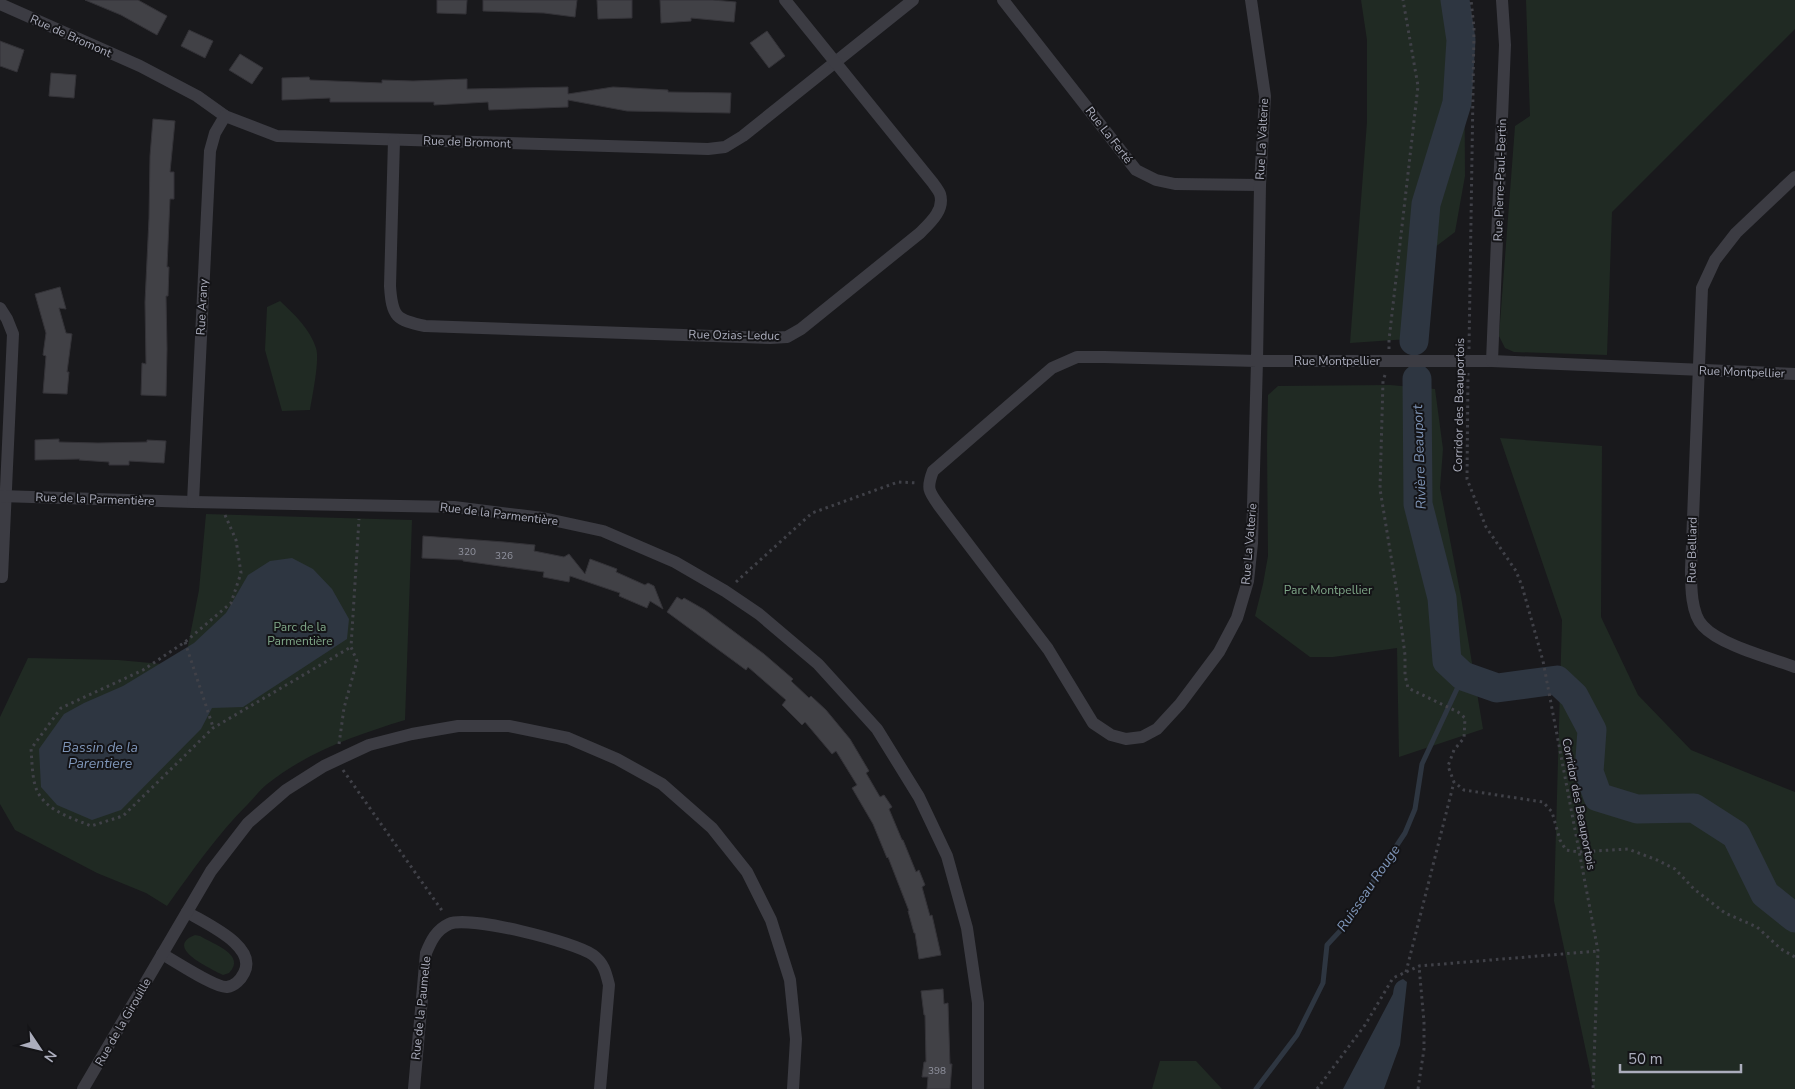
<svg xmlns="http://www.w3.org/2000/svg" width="1795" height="1089" viewBox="0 0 1795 1089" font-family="'Nunito Sans',sans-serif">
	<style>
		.green { fill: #202a23 }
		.water { fill: #2e3641 }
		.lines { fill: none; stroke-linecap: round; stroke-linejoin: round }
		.stream { stroke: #2e3641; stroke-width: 5 }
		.river { stroke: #2e3641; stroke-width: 29 }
		.building { fill: #414146; stroke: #343338 }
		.path { stroke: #404148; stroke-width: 3; stroke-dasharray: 2.5 4; stroke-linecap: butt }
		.minor { stroke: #3c3c43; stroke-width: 12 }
		.labels { text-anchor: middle; stroke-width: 4; stroke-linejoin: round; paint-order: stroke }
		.number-label { font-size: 10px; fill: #90929e }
		.street-label { font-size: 12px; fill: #abadbc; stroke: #141417 }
		.park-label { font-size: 12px; fill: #80a889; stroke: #141417 }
		.water-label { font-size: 14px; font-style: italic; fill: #7f96b9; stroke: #141417 }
	</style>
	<rect width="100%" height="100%" fill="#19191c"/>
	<g class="green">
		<path d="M1361 0H1464L1465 176 1455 232 1422 257 1409 339 1350 343 1367 122V40Z"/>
		<path d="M1526 0H1795V29L1612 212 1607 355 1514 352 1505 348 1499 336 1515 126 1530 116Z"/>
		<path d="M280 301C294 314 310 329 316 348 320 360 312 397 310 410L282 411 265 350 267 307Z"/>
		<path d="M1390 385 1435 389 1443 449 1440 488 1461 597 1483 729 1399 757 1397 648 1333 657H1310L1255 616 1263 584 1268 556 1267 446 1268 395 1278 386Z"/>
		<path d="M1500 438 1602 446 1601 617 1638 695 1691 750 1795 792V1089H1594L1554 901 1562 620Z"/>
		<path d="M206 514 412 520 405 720C356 735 307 752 266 785 260 790 254 798 248 804 217 835 192 871 167 906L146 893 97 873 15 830 0 804V717L28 658 118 660 184 666 199 590Z"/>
		<path d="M195 935 200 936C213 944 247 955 229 973L223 975 219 973C208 967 164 947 195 935Z"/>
		<path d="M1160 1061H1196L1222 1089H1152Z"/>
	</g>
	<g class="water">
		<path d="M292 558 313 569 332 589 349 619 347 639 243 707 212 708 201 729 121 810 92 820 57 805 41 787 39 749 64 714 84 703 123 686 194 643 226 613 248 575 270 561Z"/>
		<path d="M1403 979 1407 982 1400 1045 1384 1089H1343L1393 994C1394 986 1395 982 1403 979Z"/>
	</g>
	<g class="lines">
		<path class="stream" d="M1256 1089 1297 1035 1323 983 1327 945 1340 931 1405 833 1415 809 1422 764 1463 676"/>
		<g class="river">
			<path d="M1414 341 1426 204 1457 103 1461 40 1455 0"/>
			<path d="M1417 379 1418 504 1442 598 1447 661 1463 676 1497 688 1557 680 1574 696 1592 730 1589 772 1598 797 1637 809 1694 808 1736 835 1765 894 1795 918"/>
		</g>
	</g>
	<g class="building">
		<path d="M85 0H138L167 16 157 35 121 15Z"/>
		<path d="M437 0H467L466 14 437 13Z"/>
		<path d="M483 0H577L575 17 544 13 483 11Z"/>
		<path d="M597 0H632V18L598 19Z"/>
		<path d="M660 0H713L736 2 734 22 691 18V21L661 23Z"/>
		<path d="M189 30 213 41 205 58 181 46Z"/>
		<path d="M767 31 785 56 769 68 750 43Z"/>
		<path d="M0 41 24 50 17 72 0 66Z"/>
		<path d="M240 54 263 68 252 84 229 70Z"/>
		<path d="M51 73 76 75 74 98 49 96Z"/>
		<path d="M309 77 310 80 382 83V80L413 81 467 79V89L568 87V94L613 87 668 90V92L731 93 730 113 627 111 568 100V107L489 110 488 102 434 105V102H330V98L282 100V78Z"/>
		<path d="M153 119 175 121 170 172H174V199H170L167 267H169L168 296H166L167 349 166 396 141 395 142 363 146 364 145 302 149 218 150 156Z"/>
		<path d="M60 287 66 309 59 308 66 333 72 334 67 372H69L67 394 43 393 46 356 43 355 46 333 35 294Z"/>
		<path d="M59 439V442L98 443 147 442V440L166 441 164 463 129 461V465H109V462L79 460 80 459 35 460V440Z"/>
		<path d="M423 536 504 542 535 545 534 551 564 557 569 554 585 574 590 559 617 569 616 572 645 585 648 583 654 586 663 609 650 601 647 608 619 596 620 593 570 576 569 582 543 577 544 572 463 561V560L422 558Z"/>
		<path d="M677 597 682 600 684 598 705 610 764 654 793 679 791 681 809 698 811 696 826 710 850 739 869 771 866 773 880 797 884 795 892 807 889 809 902 840H903L916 872 919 870 925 885 922 887 930 916 932 915 941 955 919 959 915 933H914L908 911H909L888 857 887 858 873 824 852 788 857 785 836 751 832 754 805 722 802 725 782 705 786 700 748 667 746 670 667 612Z"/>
		<path d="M943 989 944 1004 948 1003 950 1064H952L950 1089H927L928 1077H922L924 1062H926L925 1015H924L921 991Z"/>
	</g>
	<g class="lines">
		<g class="path">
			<path d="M1389 349V340L1418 86 1403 0"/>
			<path d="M1469 349 1474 28 1471 0"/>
			<path d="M1468 373 1467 479 1486 527 1516 571 1522 586 1543 661 1598 951 1593 1089"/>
			<path d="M1385 375 1383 381 1380 489 1397 593 1405 655V675L1408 688 1458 712 1465 718 1464 738 1454 750 1448 766 1454 782 1464 790 1543 802 1552 812 1560 840 1566 850 1579 852 1628 849 1657 860 1675 869 1694 889 1725 913 1757 927 1781 949 1795 957"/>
			<path d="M225 515 236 540 241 573 231 603 185 642 143 670 61 708 31 749C32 761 32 774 35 785 42 810 70 817 91 826L123 816 213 728 351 647"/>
			<path d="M736 582 812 513 898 482 918 483"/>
			<path d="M185 642 213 727"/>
			<path d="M339 744 344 708 357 661 351 647 359 519"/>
			<path d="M343 770 443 912"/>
			<path d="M1406 972 1454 782"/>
			<path d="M1317 1089 1365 1025 1393 978 1419 966 1598 951"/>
			<path d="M1418 1089 1424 1049V1022L1419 966"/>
		</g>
		<g class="minor">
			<path d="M1003 0 1136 170 1156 180 1175 184 1260 185"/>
			<path d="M1251 0 1265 96 1260 185 1257 361 1252 543 1248 581 1237 618 1219 652 1180 704 1157 729 1142 737 1126 739 1111 735 1093 723 1048 649 940 507C929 492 926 489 933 471L1052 368 1077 357H1104L1257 361H1492L1795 374"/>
			<path d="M0 4 140 66 197 96 225 116 277 136 708 149 725 147 743 136 913 0"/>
			<path d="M394 140 390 286C392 317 396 320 425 326L770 338 787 337 801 329 920 233C930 223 945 210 940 194 939 191 935 186 933 183L785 0"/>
			<path d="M1795 177 1736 233 1715 260 1702 288 1691 570C1691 586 1691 614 1703 626 1720 645 1770 658 1795 667"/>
			<path d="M0 308 7 319 13 334 2 577"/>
			<path d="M1492 361 1505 45 1502 0"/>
			<path d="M0 496 193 502 454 507 543 518 603 531 675 562 725 591 759 614 818 664 877 729 919 797 947 856 967 928 978 1003V1089"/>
			<path d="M193 502 210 151 215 133 225 116"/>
			<path d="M162 954C175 961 215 988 227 987 235 986 241 979 244 973 258 946 206 924 187 912"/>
			<path d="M83 1089 211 871 248 823 286 790 324 766 369 745 412 734 458 726H509L568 738 617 759 662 784 712 828 747 872 771 920 790 980 796 1039 793 1089"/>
			<path d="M414 1089 426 953C431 941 436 930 449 924 469 915 575 942 593 955 604 963 606 973 609 985L600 1089"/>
		</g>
	</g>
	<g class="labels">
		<g class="number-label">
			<text x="467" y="555">320</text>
			<text x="504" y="559">326</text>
			<text x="937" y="1074">398</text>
		</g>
		<g class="street-label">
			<text transform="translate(71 36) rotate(24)" y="4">Rue de Bromont</text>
			<text transform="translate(1109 135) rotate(52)" y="4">Rue La Ferté</text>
			<text transform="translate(1262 139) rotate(-87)" y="4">Rue La Valterie</text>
			<text transform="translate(467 142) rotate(2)" y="4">Rue de Bromont</text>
			<text transform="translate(1500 180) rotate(-88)" y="4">Rue Pierre-Paul-Bertin</text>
			<text transform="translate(202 307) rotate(-87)" y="4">Rue Arany</text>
			<text transform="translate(734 335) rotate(1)" y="4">Rue Ozias-Leduc</text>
			<text x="1337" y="365">Rue Montpellier</text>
			<text transform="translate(1742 372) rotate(2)" y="4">Rue Montpellier</text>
			<text transform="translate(1459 405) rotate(-89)" y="4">Corridor des Beauportois</text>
			<text transform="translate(95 499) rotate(2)" y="4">Rue de la Parmentière</text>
			<text transform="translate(499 514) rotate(7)" y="4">Rue de la Parmentière</text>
			<text transform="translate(1249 544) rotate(-85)" y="4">Rue La Valterie</text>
			<text transform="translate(1692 550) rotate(-89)" y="4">Rue Belliard</text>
			<text transform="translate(1579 804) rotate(79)" y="4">Corridor des Beauportois</text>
			<text transform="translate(421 1008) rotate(-84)" y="4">Rue de la Paumelle</text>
			<text transform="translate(123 1022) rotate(-60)" y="4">Rue de la Girouille</text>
		</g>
		<g class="park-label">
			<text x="1328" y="594">Parc Montpellier</text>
			<text x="300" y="631">Parc de la<tspan x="300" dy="14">Parmentière</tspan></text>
		</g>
		<g class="water-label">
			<text transform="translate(1419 457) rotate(-92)" y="5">Rivière Beauport</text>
			<text x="100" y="752">Bassin de la<tspan x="100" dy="16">Parentiere</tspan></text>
			<text transform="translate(1368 888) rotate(-56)" y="5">Ruisseau Rouge</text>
		</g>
	</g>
	<g transform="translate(40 1049) rotate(125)" stroke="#141417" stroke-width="4" paint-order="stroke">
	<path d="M0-4L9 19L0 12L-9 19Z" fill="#abadbc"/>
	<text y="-8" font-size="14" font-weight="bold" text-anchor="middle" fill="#abadbc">N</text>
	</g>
	<path d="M1620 1064v8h121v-8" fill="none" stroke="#abadbc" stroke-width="2.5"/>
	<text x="1628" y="1064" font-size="15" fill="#abadbc" stroke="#141417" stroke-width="4" paint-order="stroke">50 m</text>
</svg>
